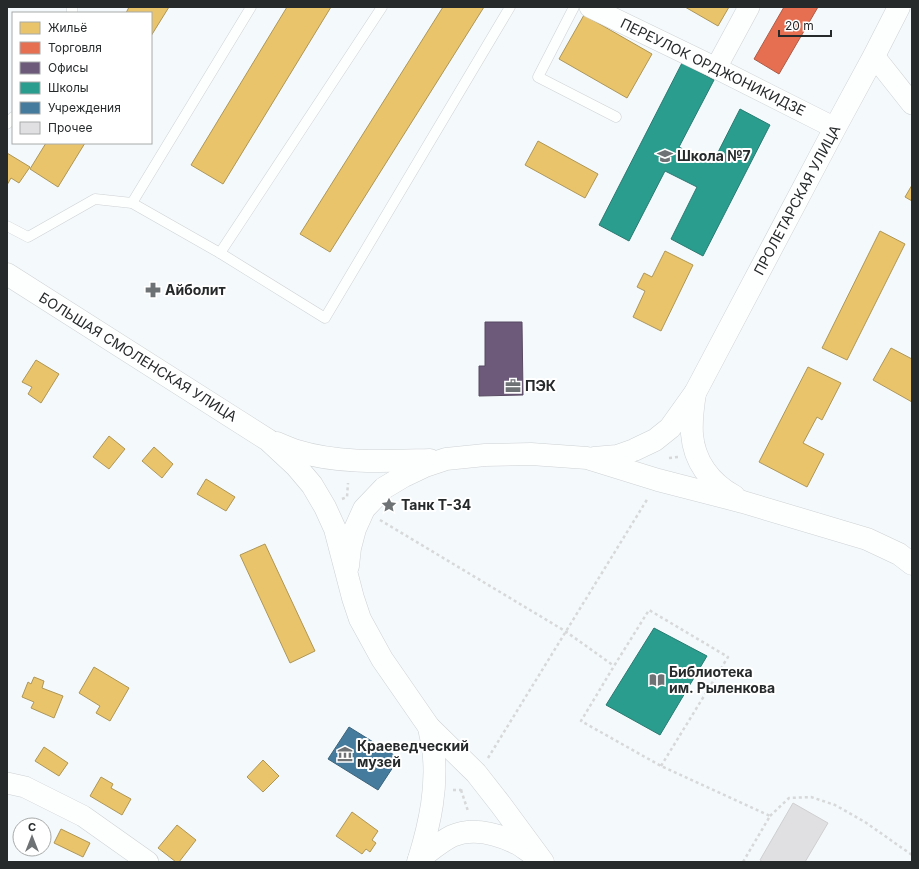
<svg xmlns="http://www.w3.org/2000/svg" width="919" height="869" viewBox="0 0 919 869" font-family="Inter,sans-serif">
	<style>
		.homes { fill: #e9c46a; stroke: #ae9657 }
		.shops { fill: #e76f51; stroke: #ad5a46 }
		.offices { fill: #6d597a; stroke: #584b62 }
		.schools { fill: #2a9d8f; stroke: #297a71 }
		.public { fill: #457b9d; stroke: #3c637b }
		.building { fill: #e0e0e2; stroke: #cfcfd1 }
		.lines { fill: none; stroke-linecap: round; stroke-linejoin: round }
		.lane-casing { stroke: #ced2d4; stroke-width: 11 }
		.street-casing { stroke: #ced2d4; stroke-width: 22 }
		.secondary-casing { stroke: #ced2d4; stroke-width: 23 }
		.path { stroke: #d6d8d9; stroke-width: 2.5; stroke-dasharray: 3 3; stroke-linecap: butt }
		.lane { stroke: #fdfefe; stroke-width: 10 }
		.street { stroke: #fdfefe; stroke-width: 21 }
		.secondary { stroke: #fdfefe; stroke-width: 22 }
		.labels { text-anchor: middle; stroke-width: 4; stroke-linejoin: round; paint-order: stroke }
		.street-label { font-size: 14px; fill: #262a2b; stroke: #fff }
		.poi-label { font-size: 14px; font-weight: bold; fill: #262a2b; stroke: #fff; text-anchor: start }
	</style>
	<rect width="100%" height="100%" fill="#f4f9fb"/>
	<g class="homes">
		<path d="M129 7H169L151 36V13H126Z"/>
		<path d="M287 7H331L223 184 191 165Z"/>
		<path d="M443 7H484L330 252 300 234Z"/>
		<path d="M685 7H729L718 26Z"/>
		<path d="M584 15 652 54 627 98 559 59Z"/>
		<path d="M538 141 598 174 585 198 525 165Z"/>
		<path d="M46 143H85L58 187 30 169Z"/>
		<path d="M7 153 30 167 19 183 11 178 7 185Z"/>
		<path d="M912 185V201L905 197Z"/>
		<path d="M880 231 905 244 847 360 822 348Z"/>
		<path d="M665 251 693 265 661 331 633 317 645 291 637 287 644 273 652 277Z"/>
		<path d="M891 348 912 359V402L873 380Z"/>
		<path d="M36 360 59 374 41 403 28 394 32 387 22 382Z"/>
		<path d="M808 367 841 383 822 420 817 417 803 443 824 454 807 487 759 462Z"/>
		<path d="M109 436 125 449 109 469 93 457Z"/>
		<path d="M154 447 173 464 162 478 142 461Z"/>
		<path d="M206 479 235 497 226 511 197 494Z"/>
		<path d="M265 544 315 651 290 663 240 555Z"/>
		<path d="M94 667 129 688 110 721 96 713 100 706 79 693Z"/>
		<path d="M34 677 44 681 42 688 63 696 54 718 31 708 34 702 22 697 28 682 31 684Z"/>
		<path d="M44 747 68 763 59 776 35 761Z"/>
		<path d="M263 760 279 776 263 792 247 777Z"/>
		<path d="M101 777 113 784 111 788 131 799 122 815 90 796Z"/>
		<path d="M352 812 378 831 372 840 376 843 370 852 366 849 362 854 336 836Z"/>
		<path d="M177 825 196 840 179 862H176L158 848Z"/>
		<path d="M61 829 90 843 83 857 54 843Z"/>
	</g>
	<path class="shops" d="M784 7H818L779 74 754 59Z"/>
	<path class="offices" d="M485 322H522L523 395 479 396V366H485Z"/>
	<g class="schools">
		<path d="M682 63 714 80 679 147 712 164 740 109 770 125 703 256 671 239 697 187 665 171 629 241 599 225Z"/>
		<path d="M654 628 707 656 660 735 606 705Z"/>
	</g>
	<path class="public" d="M349 727 399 758 378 790 328 759Z"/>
	<path class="building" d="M793 803 828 823 805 862H763L760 860Z"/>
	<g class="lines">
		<defs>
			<g id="lane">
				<path d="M574 7 538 77 616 117"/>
				<path d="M72 13V7"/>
				<path d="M7 124 13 117"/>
				<path d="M132 203 251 7"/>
				<path d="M7 226 28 237 95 199 132 203 220 253 325 318 510 7"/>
				<path d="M220 253 382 7"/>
			</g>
			<g id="street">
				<path d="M590 7 716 68 835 128"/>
				<path d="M874 56 912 104"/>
				<path d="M716 68 749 7"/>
				<path d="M7 783 25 787 83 816 148 862"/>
			</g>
			<g id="secondary">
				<path d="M7 274 268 440 296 466 312 485 325 507 335 529 353 598 360 619 382 659 429 727 476 773 501 805 543 862"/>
				<path d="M695 393C693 406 691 420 692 434 694 461 710 483 734 496"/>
				<path d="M277 443C284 446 291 449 297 451 339 464 387 461 430 460"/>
				<path d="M594 458 617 456 634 450 655 440 670 428 695 393 835 128 874 56 899 7"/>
				<path d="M348 566 350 548 355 529 364 509 384 488 404 476 425 466 446 459 485 455 531 454 587 458 658 480 743 502 867 539 899 554 912 564"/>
				<path d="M419 859C430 851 440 842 452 836 473 827 498 834 518 844 523 847 528 851 533 854"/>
				<path d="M418 862 419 859C430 823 438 786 433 748 432 741 430 734 429 727"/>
			</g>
		</defs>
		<use href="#lane" class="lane-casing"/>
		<use href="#street" class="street-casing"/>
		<use href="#secondary" class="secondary-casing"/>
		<g class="path">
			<path d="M669 458 678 457"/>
			<path d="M342 499 347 497 348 483"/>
			<path d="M380 520 565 631 614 666"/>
			<path d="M488 758 648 498"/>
			<path d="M661 766 728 657 649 610 614 666 581 721 661 766 770 816 743 862"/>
			<path d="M453 790H461L463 787"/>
			<path d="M461 790 468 811"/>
			<path d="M770 816 789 798 811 797 835 805 865 822 912 855"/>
		</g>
		<use href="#lane" class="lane"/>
		<use href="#street" class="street"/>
		<use href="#secondary" class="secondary"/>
	</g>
	<defs>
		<symbol id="school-bare" viewBox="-9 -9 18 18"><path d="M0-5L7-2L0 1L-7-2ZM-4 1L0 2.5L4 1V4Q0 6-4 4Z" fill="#6e7274" stroke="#fff" stroke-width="2.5" paint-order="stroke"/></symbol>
		<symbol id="pharmacy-bare" viewBox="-9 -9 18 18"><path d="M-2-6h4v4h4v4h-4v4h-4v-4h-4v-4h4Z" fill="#6e7274" stroke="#fff" stroke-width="2.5" paint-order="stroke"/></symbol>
		<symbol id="office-bare" viewBox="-9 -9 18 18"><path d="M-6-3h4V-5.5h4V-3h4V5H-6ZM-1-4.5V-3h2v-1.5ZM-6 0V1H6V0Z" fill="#6e7274" stroke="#fff" stroke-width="2.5" paint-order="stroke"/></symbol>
		<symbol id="sight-bare" viewBox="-9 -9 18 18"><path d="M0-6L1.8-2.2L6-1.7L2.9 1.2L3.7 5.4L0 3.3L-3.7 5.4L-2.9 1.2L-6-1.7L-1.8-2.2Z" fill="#6e7274" stroke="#fff" stroke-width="2.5" paint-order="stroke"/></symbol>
		<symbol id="library-bare" viewBox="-9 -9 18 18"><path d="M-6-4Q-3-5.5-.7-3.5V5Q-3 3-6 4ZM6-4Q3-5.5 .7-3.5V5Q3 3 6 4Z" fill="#6e7274" stroke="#fff" stroke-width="2.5" paint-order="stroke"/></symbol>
		<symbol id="museum-bare" viewBox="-9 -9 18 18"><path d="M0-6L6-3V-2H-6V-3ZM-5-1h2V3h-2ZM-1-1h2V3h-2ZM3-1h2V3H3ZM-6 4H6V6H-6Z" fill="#6e7274" stroke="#fff" stroke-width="2.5" paint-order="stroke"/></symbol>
	</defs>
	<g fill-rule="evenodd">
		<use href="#school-bare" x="654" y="145" width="22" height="22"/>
		<use href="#pharmacy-bare" x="142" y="279" width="22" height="22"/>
		<use href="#office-bare" x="502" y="375" width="22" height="22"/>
		<use href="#sight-bare" x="378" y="494" width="22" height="22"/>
		<use href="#library-bare" x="646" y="669" width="22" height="22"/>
		<use href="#museum-bare" x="334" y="743" width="22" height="22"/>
	</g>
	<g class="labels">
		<g class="street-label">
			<text transform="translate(713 67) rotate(26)" y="5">ПЕРЕУЛОК ОРДЖОНИКИДЗЕ</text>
			<text transform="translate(797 200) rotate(-62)" y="5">ПРОЛЕТАРСКАЯ УЛИЦА</text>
			<text transform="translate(138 357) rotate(32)" y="5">БОЛЬШАЯ СМОЛЕНСКАЯ УЛИЦА</text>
		</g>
		<g class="poi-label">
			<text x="677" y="161">Школа №7</text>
			<text x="165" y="295">Айболит</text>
			<text x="525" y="391">ПЭК</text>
			<text x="401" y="510">Танк Т-34</text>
			<text x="669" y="677">Библиотека<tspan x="669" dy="16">им. Рыленкова</tspan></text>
			<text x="357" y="751">Краеведческий<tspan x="357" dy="16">музей</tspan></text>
		</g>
	</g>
	<rect width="919" height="869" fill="none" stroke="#262a2b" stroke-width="16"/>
	<rect x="12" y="12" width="140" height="132" fill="#ffffff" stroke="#a8aaaa"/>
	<rect x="20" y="22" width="20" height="12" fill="#e9c46a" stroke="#a8aaaa"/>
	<text x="48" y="32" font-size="12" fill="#262a2b">Жильё</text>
	<rect x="20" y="42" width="20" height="12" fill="#e76f51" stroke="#a8aaaa"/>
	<text x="48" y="52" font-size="12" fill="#262a2b">Торговля</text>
	<rect x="20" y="62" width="20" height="12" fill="#6d597a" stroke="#a8aaaa"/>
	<text x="48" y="72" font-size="12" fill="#262a2b">Офисы</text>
	<rect x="20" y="82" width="20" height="12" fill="#2a9d8f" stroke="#a8aaaa"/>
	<text x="48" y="92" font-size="12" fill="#262a2b">Школы</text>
	<rect x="20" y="102" width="20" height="12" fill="#457b9d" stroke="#a8aaaa"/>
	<text x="48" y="112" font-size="12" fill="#262a2b">Учреждения</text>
	<rect x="20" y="122" width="20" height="12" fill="#e0e0e2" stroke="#a8aaaa"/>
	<text x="48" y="132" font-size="12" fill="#262a2b">Прочее</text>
	<g transform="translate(32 837)"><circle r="19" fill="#ffffff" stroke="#a8aaaa"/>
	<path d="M0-3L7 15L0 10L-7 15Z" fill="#6e7274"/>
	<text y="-6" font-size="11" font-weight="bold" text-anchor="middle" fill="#262a2b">С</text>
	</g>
	<path d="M779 30v6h52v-6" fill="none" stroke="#262a2b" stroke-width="2"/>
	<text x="785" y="30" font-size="12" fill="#262a2b" stroke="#ffffff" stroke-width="3" paint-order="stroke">20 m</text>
</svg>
